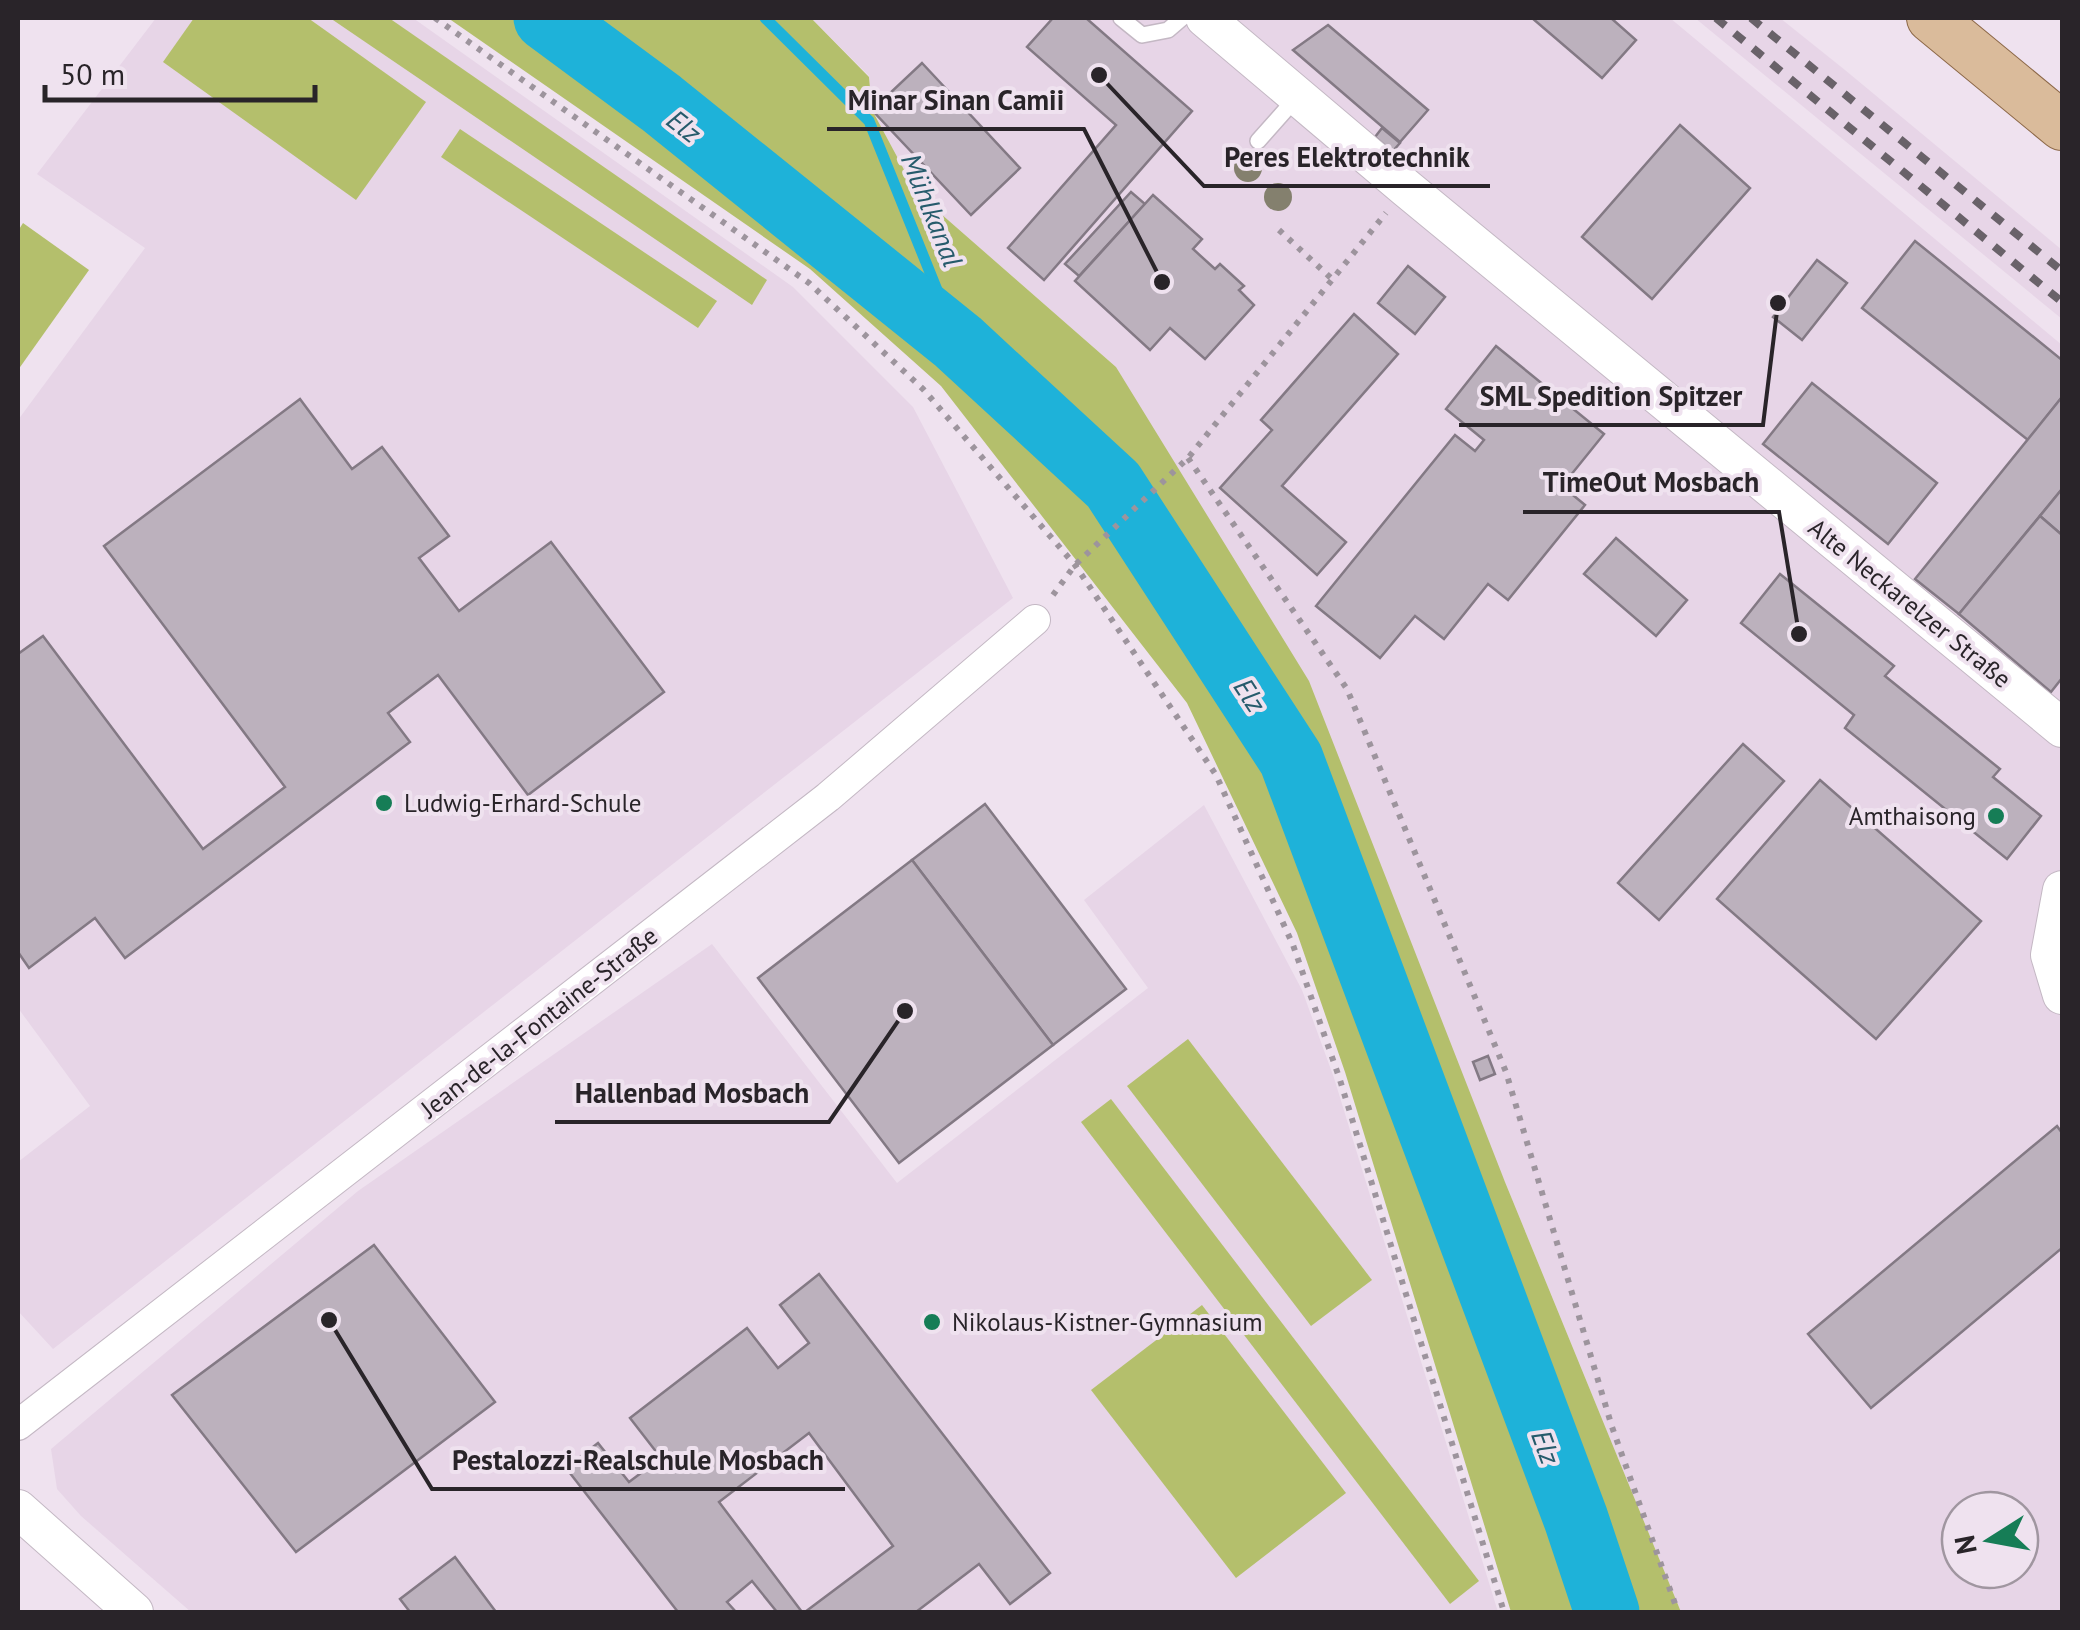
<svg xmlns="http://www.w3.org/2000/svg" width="2080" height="1630" viewBox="0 0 2080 1630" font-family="'PT Sans',sans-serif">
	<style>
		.built { fill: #e7d5e7; fill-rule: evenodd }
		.green { fill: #b4bf6c }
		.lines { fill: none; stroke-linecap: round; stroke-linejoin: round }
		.stream { stroke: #1eb2d9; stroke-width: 11 }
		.river { stroke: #1eb2d9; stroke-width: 65 }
		.building { fill: #bcb1bd; stroke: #837984; stroke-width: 2.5 }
		.service-casing { stroke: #c4b8c4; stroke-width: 18 }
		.minor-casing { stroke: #c4b8c4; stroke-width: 32 }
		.tertiary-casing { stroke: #c4b8c4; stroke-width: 40 }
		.primary-casing { stroke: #8c6848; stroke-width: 50 }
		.path { stroke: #9d949d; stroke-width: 6; stroke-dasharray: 5 8; stroke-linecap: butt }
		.service { stroke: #fff; stroke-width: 15 }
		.minor { stroke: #fff; stroke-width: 30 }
		.tertiary { stroke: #fff; stroke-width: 38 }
		.primary { stroke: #dabb9b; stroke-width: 48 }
		.rail { stroke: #696269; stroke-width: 8; stroke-dasharray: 12 12; stroke-linecap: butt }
		.tree { fill: #84806e }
		.poi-dot { fill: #167d56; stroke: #efe2ef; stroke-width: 4 }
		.labels { text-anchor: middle; stroke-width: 8; stroke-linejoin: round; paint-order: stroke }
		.street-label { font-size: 25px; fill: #292429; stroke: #efe2ef }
		.poi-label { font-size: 25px; fill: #292429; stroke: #efe2ef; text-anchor: start }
		.water-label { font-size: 28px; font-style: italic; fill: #265b6c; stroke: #efe2ef }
		.leader { fill: none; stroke: #292429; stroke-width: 4 }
		.callout-dot { fill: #292429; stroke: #efe2ef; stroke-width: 4 }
		.callout-label { font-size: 28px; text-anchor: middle; font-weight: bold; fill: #292429; stroke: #efe2ef; stroke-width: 8; stroke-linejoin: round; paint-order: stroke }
	</style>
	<rect width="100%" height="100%" fill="#efe2ef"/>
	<g class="built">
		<path d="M156 18H413L793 287 913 407 1013 598 53 1349 18 1311V1162L90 1106 18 1008V420L145 248 37 174Z"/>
		<path d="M811 18H1670L2062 345V1612H1681L1505 1182 1116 367 916 192 872 110 869 76ZM1960 1510H2020V1570H1960Z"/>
		<path d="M1695 18H1780L1845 70 2062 250V319Z"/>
		<path d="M1204 805 1302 990 1334 1078 1498 1612H191L81 1516 57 1489 51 1449 358 1191 712 944 897 1183 1148 988 1084 900Z"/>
	</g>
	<g class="green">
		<path d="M194 18H308L426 102 356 200 163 62Z"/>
		<path d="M330 18H389L767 280 752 305Z"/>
		<path d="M448 18H811L869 77 872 110 916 192 1116 367 1309 681 1505 1182 1681 1612H1511L1345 1072 1297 933 1187 703 941 386 810 269Z"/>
		<path d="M460 129 717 301 698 328 441 157Z"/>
		<path d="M23 223 89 270 18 370V231Z"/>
		<path d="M1188 1039 1372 1280 1311 1326 1127 1086Z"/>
		<path d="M1111 1099 1479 1581 1450 1604 1081 1122Z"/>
		<path d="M1202 1305 1346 1493 1236 1578 1091 1390Z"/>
	</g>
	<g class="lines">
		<path class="stream" d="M765 18 869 121 958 342"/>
		<path class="river" d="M546 18 661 103 958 342 1113 485 1291 759 1576 1519 1607 1612"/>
	</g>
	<g class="building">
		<path d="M1053 18H1086L1192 111 1044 280 1008 248 1116 125 1027 47Z"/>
		<path d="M1532 18H1611L1636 40 1602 78Z"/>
		<path d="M1328 25 1428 110 1400 142 1293 50Z"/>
		<path d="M922 63 1020 168 971 215 872 110Z"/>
		<path d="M1680 125 1750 188 1652 299 1582 237Z"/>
		<path d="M1382 128 1400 143 1392 152 1375 137Z"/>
		<path d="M1131 192 1145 204 1079 276 1065 264Z"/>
		<path d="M1153 195 1202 239 1193 249 1215 269 1220 264 1244 286 1239 290 1254 305 1205 359 1170 328 1150 350 1075 281Z"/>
		<path d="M1915 241 2062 360V397L2028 440 1862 308Z"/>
		<path d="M1817 260 1847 283 1802 340 1773 317Z"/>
		<path d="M1408 266 1445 297 1415 334 1378 303Z"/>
		<path d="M1354 314 1398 354 1282 486 1346 542 1317 575 1220 488 1272 430 1261 420Z"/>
		<path d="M1496 346 1604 434 1562 486 1585 505 1508 600 1488 584 1444 639 1415 616 1380 658 1316 606 1455 435 1475 451 1484 440 1446 409Z"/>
		<path d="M1812 383 1937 483 1888 544 1763 444Z"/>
		<path d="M2062 397V489L1959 614 1915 579Z"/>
		<path d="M300 399 352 469 382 447 449 536 419 558 459 611 551 542 664 692 528 795 438 675 388 713 410 742 125 958 95 918 29 968 18 952V654L43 636 203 849 285 787 104 546Z"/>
		<path d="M2062 489V535L2040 516Z"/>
		<path d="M2040 516 2062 535V678L2051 692 1959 614Z"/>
		<path d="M1616 538 1687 600 1656 636 1584 574Z"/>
		<path d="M1780 574 1894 666 1885 676 2000 769 1993 777 2041 816 2007 859 1845 728 1854 715 1741 623Z"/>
		<path d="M1743 744 1784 781 1659 920 1618 883Z"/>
		<path d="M1820 780 1981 921 1876 1039 1717 899Z"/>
		<path d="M985 804 1126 989 1053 1045 912 860Z"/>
		<path d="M912 860 1053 1045 899 1163 758 978Z"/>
		<path d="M1488 1056 1495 1074 1480 1080 1473 1062Z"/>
		<path d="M2057 1126 2062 1133V1248L1871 1408 1808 1334Z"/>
		<path d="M374 1245 495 1402 296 1552 172 1395Z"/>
		<path d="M819 1274 1050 1573 1010 1604 979 1564 916 1612H805L893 1546 809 1433 719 1502 802 1612H777L752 1581 727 1602 736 1612H678L566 1468 598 1443 629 1482 661 1458 630 1418 747 1328 778 1368 809 1343 780 1305Z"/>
		<path d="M455 1557 496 1612H410L400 1599Z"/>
	</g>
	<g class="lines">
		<defs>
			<g id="service">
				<path d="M1121 18 1142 35 1168 30 1182 18"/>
				<path d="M1258 141 1297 97"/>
			</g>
			<path id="minor" d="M18 1425 828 797 1035 620"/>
			<g id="tertiary">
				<path d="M1205 18 1406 188 2062 728"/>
				<path d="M2062 890 2050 955 2062 995"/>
				<path d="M18 1509 134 1612"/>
			</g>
			<path id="primary" d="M1931 18 2062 126"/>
		</defs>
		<use href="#service" class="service-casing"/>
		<use href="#minor" class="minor-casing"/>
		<use href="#tertiary" class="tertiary-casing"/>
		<use href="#primary" class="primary-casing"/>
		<g class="path">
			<path d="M435 18 809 283 923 389 1075 565 1216 775 1293 945 1340 1080 1504 1612"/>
			<path d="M1279 230 1332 279"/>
			<path d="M1188 458 1347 689 1506 1072 1612 1427 1678 1612"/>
			<path d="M1053 595 1075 565 1188 458 1386 213"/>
		</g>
		<use href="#service" class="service"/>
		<use href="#minor" class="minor"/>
		<use href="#tertiary" class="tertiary"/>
		<use href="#primary" class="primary"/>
		<g class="rail">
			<path d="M1716 18 2062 302"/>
			<path d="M1751 18 2062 271"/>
		</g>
	</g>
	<g class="tree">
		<circle cx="1248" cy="168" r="14"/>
		<circle cx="1278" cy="197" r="14"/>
	</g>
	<g class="poi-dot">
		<circle cx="384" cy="803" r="10"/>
		<circle cx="1996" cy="816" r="10"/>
		<circle cx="932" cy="1322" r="10"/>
	</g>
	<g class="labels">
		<g class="street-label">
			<text transform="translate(1910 603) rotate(39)" y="9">Alte Neckarelzer Straße</text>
			<text transform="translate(539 1022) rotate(-38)" y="9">Jean-de-la-Fontaine-Straße</text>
		</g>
		<g class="poi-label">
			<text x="404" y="812">Ludwig-Erhard-Schule</text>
			<text x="1976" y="825" text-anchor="end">Amthaisong</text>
			<text x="952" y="1331">Nikolaus-Kistner-Gymnasium</text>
		</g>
		<g class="water-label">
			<text transform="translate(684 126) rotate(38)" y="10">Elz</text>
			<text transform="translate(932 210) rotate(68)" y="10">Mühlkanal</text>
			<text transform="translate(1250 695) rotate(57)" y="10">Elz</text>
			<text transform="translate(1546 1447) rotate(70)" y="10">Elz</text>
		</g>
	</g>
	<path class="leader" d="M1162 282L1084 129H827M1099 75L1204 186H1490M1778 303L1763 425H1459M1799 634L1779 512H1523M905 1011L829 1122H555M329 1320L432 1489H845"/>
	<g class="callout-dot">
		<circle cx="1162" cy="282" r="10"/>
		<circle cx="1099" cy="75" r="10"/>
		<circle cx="1778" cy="303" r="10"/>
		<circle cx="1799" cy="634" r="10"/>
		<circle cx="905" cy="1011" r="10"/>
		<circle cx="329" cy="1320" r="10"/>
	</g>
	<g class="callout-label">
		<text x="956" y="110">Minar Sinan Camii</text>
		<text x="1347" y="167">Peres Elektrotechnik</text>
		<text x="1611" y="406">SML Spedition Spitzer</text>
		<text x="1651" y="492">TimeOut Mosbach</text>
		<text x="692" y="1103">Hallenbad Mosbach</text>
		<text x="638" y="1470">Pestalozzi-Realschule Mosbach</text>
	</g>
	<rect width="2080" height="1630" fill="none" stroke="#292429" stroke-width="40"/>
	<g transform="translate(1990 1540) rotate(259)"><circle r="48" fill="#efe2ef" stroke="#a096a0" stroke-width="2.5"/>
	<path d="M0-8L18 38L0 25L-18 38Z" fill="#167d56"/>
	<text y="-15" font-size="28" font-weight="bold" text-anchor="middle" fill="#292429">N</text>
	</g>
	<path d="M45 85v15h270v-15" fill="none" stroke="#292429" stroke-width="5"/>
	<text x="60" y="85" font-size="30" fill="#292429" stroke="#efe2ef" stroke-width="8" paint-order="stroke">50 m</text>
</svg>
